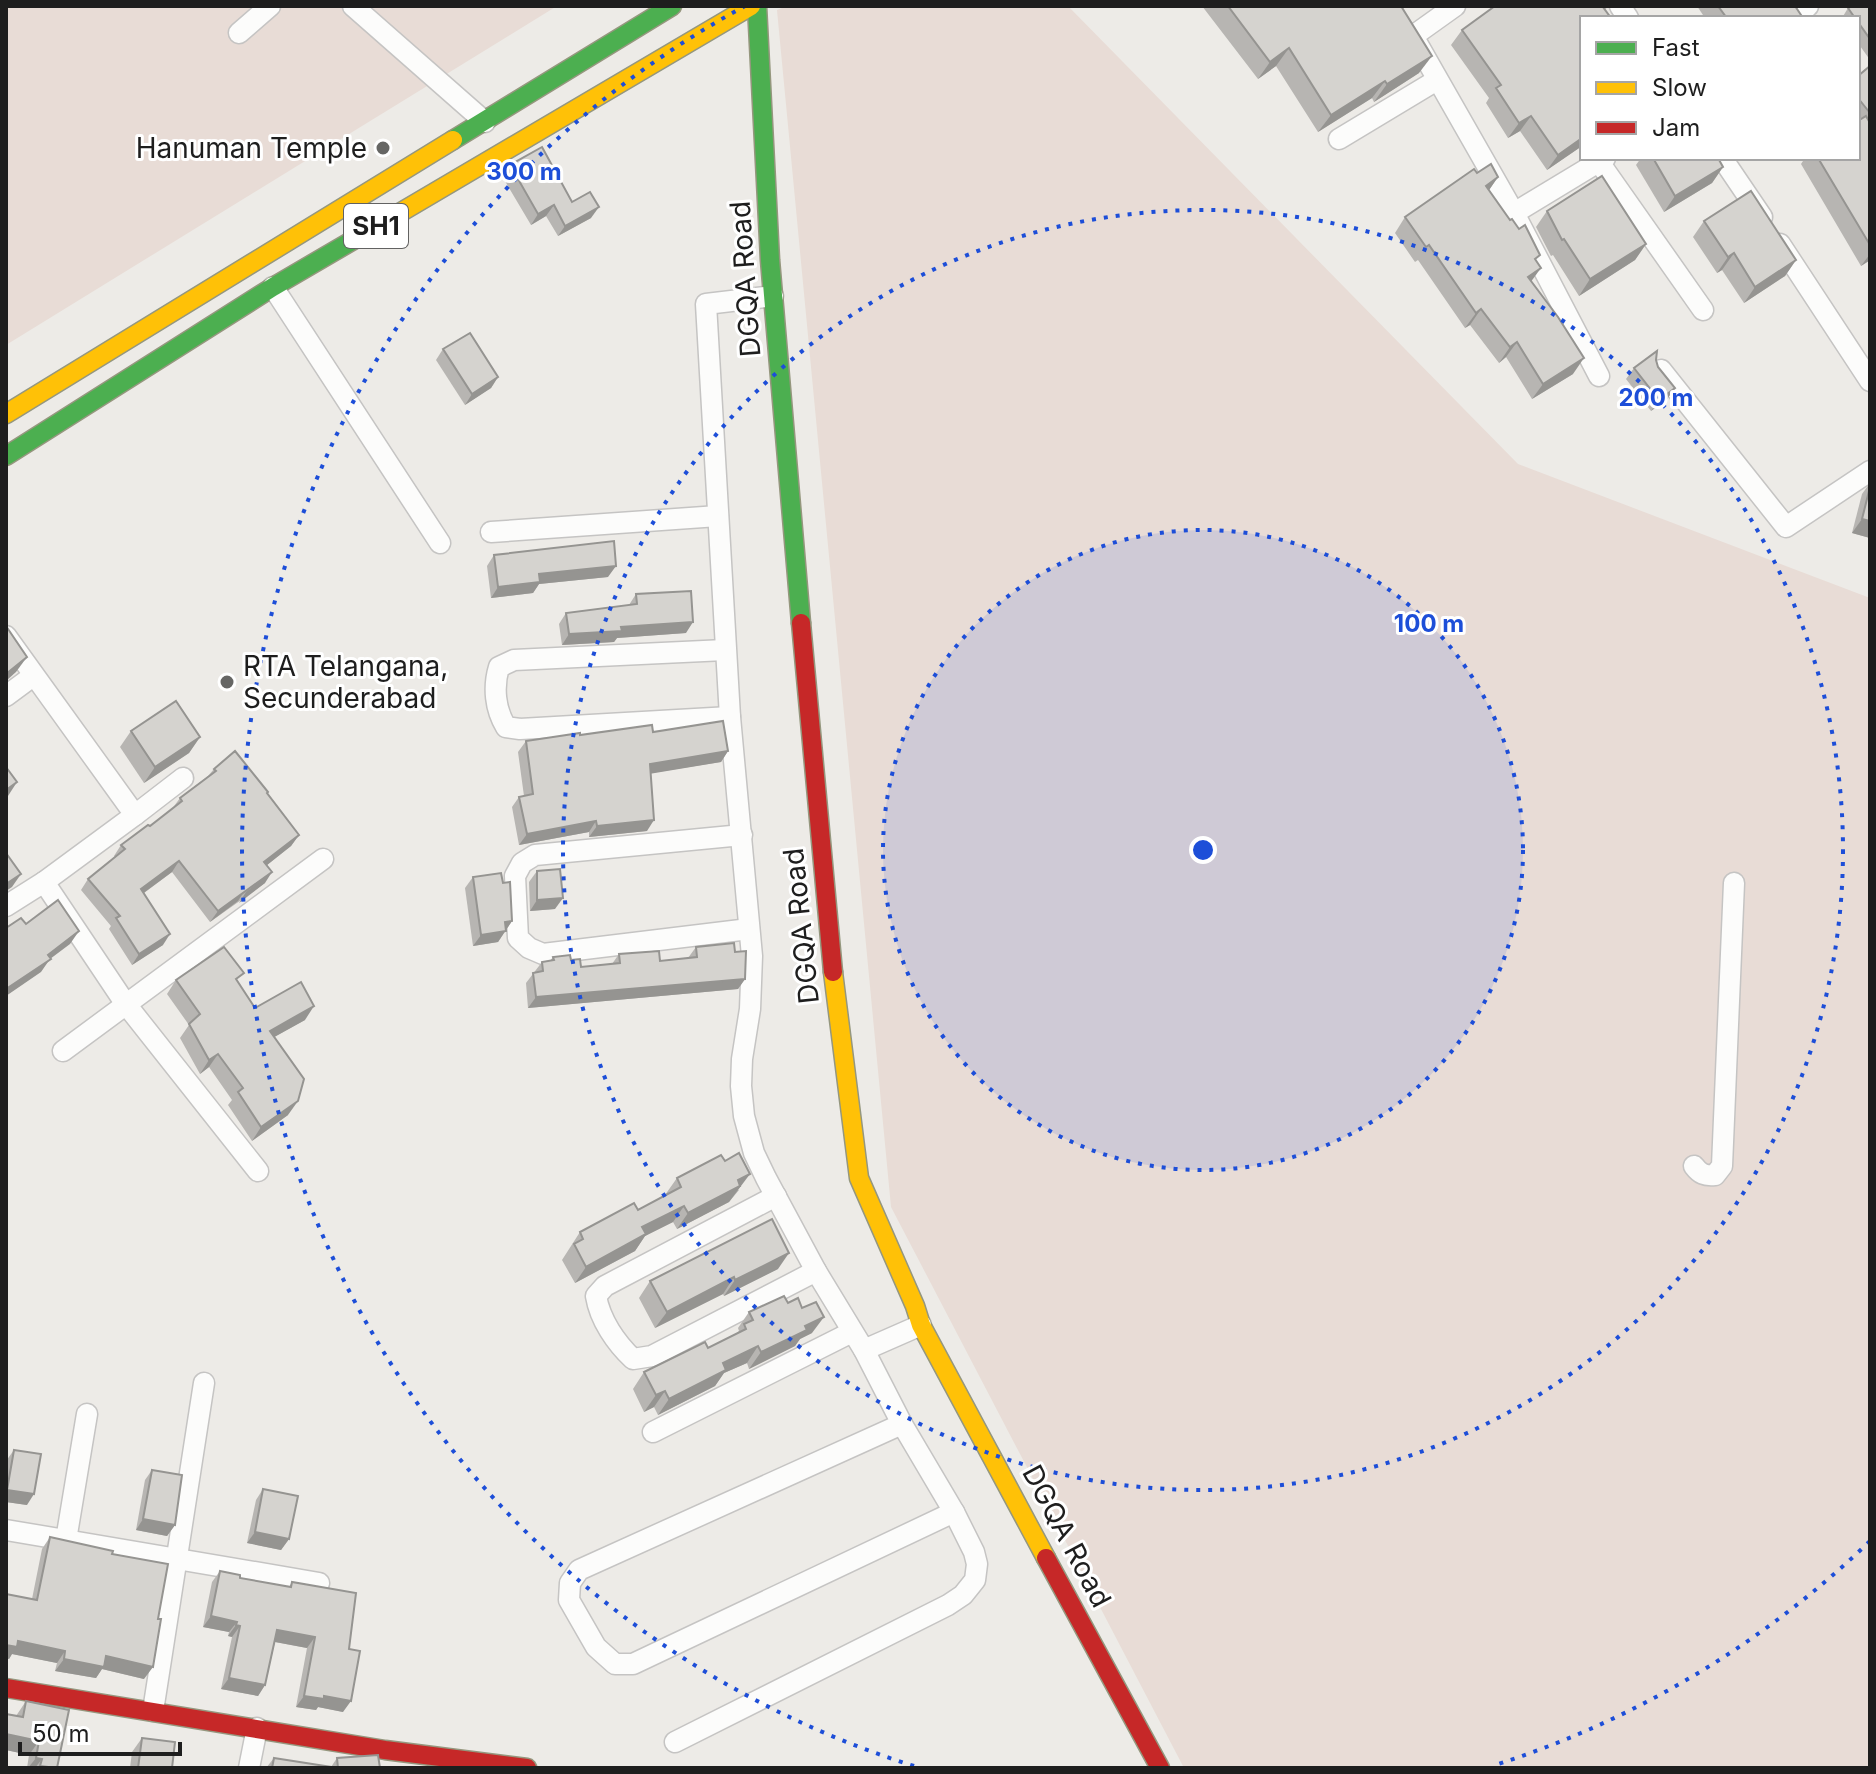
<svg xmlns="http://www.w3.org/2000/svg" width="1876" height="1774" viewBox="0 0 1876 1774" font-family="Inter,sans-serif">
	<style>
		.military { fill: #e8dcd6 }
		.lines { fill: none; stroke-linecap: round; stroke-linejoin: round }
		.street-casing { stroke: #c5c4c3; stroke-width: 23 }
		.fast-casing { stroke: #95977e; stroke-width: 21 }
		.slow-casing { stroke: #95977e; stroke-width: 21 }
		.jam-casing { stroke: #95977e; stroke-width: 21 }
		.street { stroke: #fcfcfb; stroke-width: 20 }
		.fast { stroke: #4caf50; stroke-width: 18 }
		.slow { stroke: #ffc107; stroke-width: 18 }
		.jam { stroke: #c62828; stroke-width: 18 }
		.wall { fill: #b7b5b2 }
		.shaded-wall { fill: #959491 }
		.building { fill: #d5d3cf; stroke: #959491; stroke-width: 2 }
		.ring { fill: none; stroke: #1d4ed8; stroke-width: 4; stroke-dasharray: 4 8 }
		.poi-dot { fill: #666664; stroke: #fff; stroke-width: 3 }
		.labels { text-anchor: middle; stroke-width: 6; stroke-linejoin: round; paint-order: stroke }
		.shield { fill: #fff; stroke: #626262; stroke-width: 2 }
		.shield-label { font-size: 26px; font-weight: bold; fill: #1e1e1e }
		.poi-label { font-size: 28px; fill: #1e1e1e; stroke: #fff; text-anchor: end }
		.street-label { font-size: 28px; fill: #1e1e1e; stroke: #fff }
		.centre { fill: #1d4ed8; stroke: #fff; stroke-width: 4 }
		.ring-label { font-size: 24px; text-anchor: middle; font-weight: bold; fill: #1d4ed8; stroke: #fff; stroke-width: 6; stroke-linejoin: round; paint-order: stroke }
	</style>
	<rect width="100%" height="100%" fill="#edebe7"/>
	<g class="military">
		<path d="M6 6H557L6 345Z"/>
		<path d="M787 6H1068L1518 464 1870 598V1768H1184L891 1207 777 10Z"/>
	</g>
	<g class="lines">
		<defs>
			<g id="street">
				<path d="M353 6 485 122"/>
				<path d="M1455 6 1413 36 1514 213 1599 376"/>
				<path d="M1620 6 1628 18"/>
				<path d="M1801 11 1808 6"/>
				<path d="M239 33 270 6"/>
				<path d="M1339 139 1437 80"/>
				<path d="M1722 158 1762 217"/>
				<path d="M1599 162 1703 310"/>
				<path d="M1514 213 1605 158"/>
				<path d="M1780 244 1870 381"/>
				<path d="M273 287 440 543"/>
				<path d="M1661 370 1786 527 1870 471"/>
				<path d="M491 532 718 516"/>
				<path d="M6 636 135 815 44 882 6 906"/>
				<path d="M725 650 514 660 499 667C493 687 495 709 506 727L520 729 730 717"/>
				<path d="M6 696 33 676"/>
				<path d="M135 815 183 778"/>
				<path d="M742 835 535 855 522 863 515 876 518 938 529 948 543 954 749 929"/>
				<path d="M44 882 125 1003 258 1171"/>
				<path d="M63 1051 323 859"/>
				<path d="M1694 1166C1700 1174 1705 1176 1715 1175L1722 1166 1734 883"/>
				<path d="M776 1196 605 1286 596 1296C600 1320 616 1343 633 1359L652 1356 816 1271"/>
				<path d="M864 1350 921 1325"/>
				<path d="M902 1424 579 1570 570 1583 569 1600 596 1647 615 1664H633L954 1512"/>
				<path d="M653 1432 852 1332"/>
				<path d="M6 1530 319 1583"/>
				<path d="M66 1540 87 1414"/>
				<path d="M153 1711 204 1383"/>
				<path d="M675 1742 948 1605 963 1595 975 1580 977 1564 974 1552 954 1512 902 1424 864 1350 816 1271 766 1178 754 1153 744 1116 741 1086 742 1059 750 1009 752 956 730 717 706 304 773 296"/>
				<path d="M249 1768 257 1728"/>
			</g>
			<g id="fast">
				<path d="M757 6 770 260 801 623"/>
				<path d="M453 140 672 6"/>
				<path d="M6 456 273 287 391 218"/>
			</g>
			<g id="slow">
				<path d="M391 218 751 6"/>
				<path d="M6 414 453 140"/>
				<path d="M833 972 859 1178 915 1306 921 1325 1046 1558"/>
			</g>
			<g id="jam">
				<path d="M801 623 833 972"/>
				<path d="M1046 1558 1160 1768"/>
				<path d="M6 1688 385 1750 527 1768"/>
			</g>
		</defs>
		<use href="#street" class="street-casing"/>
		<use href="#fast" class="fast-casing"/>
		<use href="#slow" class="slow-casing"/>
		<use href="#jam" class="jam-casing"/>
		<use href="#street" class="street"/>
		<use href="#fast" class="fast"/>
		<use href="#slow" class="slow"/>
		<use href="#jam" class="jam"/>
	</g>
	<g class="wall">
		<path d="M1202 6H1401L1419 73 1374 102 1372 98 1318 132 1276 66 1258 79Z"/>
		<path d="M1495 6H1608L1605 10 1582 18V146L1547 170 1520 131 1508 138 1486 103 1489 98 1451 45 1462 30Z"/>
		<path d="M1697 6H1795L1803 18H1705Z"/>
		<path d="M1870 6V60L1858 43V18H1842L1848 8Z"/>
		<path d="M1870 66V262L1869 261 1861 266 1801 164 1805 158H1858L1859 120 1858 119V76Z"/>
		<path d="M1641 158H1718L1723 167 1712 183 1664 212 1636 165Z"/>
		<path d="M510 165 572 202 591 218 558 236 546 216 531 225 502 176Z"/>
		<path d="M1477 173 1498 177 1489 190 1537 261 1531 282 1573 374 1532 399 1506 357 1499 363 1470 325 1465 328 1418 260 1415 262 1395 233 1405 217Z"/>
		<path d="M1547 211 1646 244 1635 260 1579 296 1553 255 1551 256 1536 227Z"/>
		<path d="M1704 221 1796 260 1785 276 1744 303 1722 270 1717 273 1693 237Z"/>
		<path d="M443 349 498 377 491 388 465 405 436 360Z"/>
		<path d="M1656 360 1658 367 1675 388 1667 399 1651 411 1626 379 1634 368Z"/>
		<path d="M1870 483V538L1852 533 1862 494Z"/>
		<path d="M494 555 608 577 539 584 533 593 491 598 487 566Z"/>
		<path d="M636 594 686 633 617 638 614 642 562 645 559 624 566 613 629 605Z"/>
		<path d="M131 731 200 737 189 753 144 783 120 747Z"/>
		<path d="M653 732 728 751 721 762 651 773 647 831 589 837V832L519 845 512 807 519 797 524 796 518 752 526 741 580 735Z"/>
		<path d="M214 769 267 794 299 835 291 846 267 865 265 883 210 922 172 872 144 893 163 945 132 965 109 929 111 926 81 890 88 879 115 857 114 856 121 845 150 826 172 809 180 798 208 776Z"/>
		<path d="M537 871 555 909 530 911 529 882Z"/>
		<path d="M473 877 503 883 512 921 498 942 473 946 465 888Z"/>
		<path d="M696 947 735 952 745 979 738 989 528 1008 526 983 542 962 550 961 553 957 571 960 581 967 612 964 619 954 660 961 688 958Z"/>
		<path d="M176 980 238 982 255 1008 305 1020 274 1037 288 1115 252 1141 228 1105 232 1100 209 1067 200 1074 180 1038 189 1025 167 994Z"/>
		<path d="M677 1178 739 1190 729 1202 677 1229 673 1222 645 1236 635 1251 575 1283 562 1260 580 1232 638 1210 665 1195Z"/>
		<path d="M778 1269 724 1296 723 1294 655 1328 639 1298 650 1281Z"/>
		<path d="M788 1303 812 1333 800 1339 795 1346 749 1369 747 1363 724 1373 715 1386 658 1415 654 1407 644 1412 633 1389 644 1372 708 1348 737 1333 739 1331 738 1328 749 1312Z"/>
		<path d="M14 1450 27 1505 6 1502V1461Z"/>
		<path d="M152 1470 175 1525 167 1536 136 1530 145 1480Z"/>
		<path d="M263 1489 289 1539 281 1550 247 1543 256 1500Z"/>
		<path d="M50 1537 112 1554 144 1679 102 1669 96 1678 55 1671 57 1663 12 1654 9 1659 6 1658V1594L32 1599 42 1549Z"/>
		<path d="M220 1571 240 1578 289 1587 292 1582 349 1649 343 1712 318 1707 316 1710 296 1707 307 1648 275 1642 265 1685 258 1696 221 1689 232 1637 228 1636 229 1632 203 1627 212 1582Z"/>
		<path d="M26 1701 57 1768H27L29 1755 6 1750V1714L16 1716Z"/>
		<path d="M142 1738 172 1768H130L132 1752Z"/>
		<path d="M274 1758 331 1767 337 1758 380 1768H266Z"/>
	</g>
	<g class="shaded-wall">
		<path d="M1289 48 1276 66 1258 79 1270 62Z"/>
		<path d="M1432 56 1419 73 1374 102 1387 84Z"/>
		<path d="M1385 81 1372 98 1318 132 1331 115Z"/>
		<path d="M1531 116 1520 131 1508 138 1519 123Z"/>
		<path d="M1582 138V146L1547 170 1558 155Z"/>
		<path d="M1723 167 1712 183 1664 212 1675 196Z"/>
		<path d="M1498 177 1487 193 1486 186Z"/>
		<path d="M554 205 546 216 531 225 538 214Z"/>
		<path d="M599 207 591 218 558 236 565 226Z"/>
		<path d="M1646 244 1635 260 1579 296 1590 279Z"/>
		<path d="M1734 253 1722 270 1717 273 1728 257Z"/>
		<path d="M1870 254V260L1861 266Z"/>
		<path d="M1796 260 1785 276 1744 303 1755 287Z"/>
		<path d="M1541 268 1530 283 1528 277Z"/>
		<path d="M1481 309 1470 325 1465 328 1476 313Z"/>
		<path d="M1517 342 1506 357 1499 363 1510 347Z"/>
		<path d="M1584 358 1573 374 1532 399 1543 384Z"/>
		<path d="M498 377 491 388 465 405 472 394Z"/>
		<path d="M1675 388 1667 399 1651 411 1659 400Z"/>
		<path d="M1862 519 1870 521V538L1852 533Z"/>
		<path d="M616 566 608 577 539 584 533 593 491 598 498 587 539 574Z"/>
		<path d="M693 622 686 633 617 638 614 642 562 645 569 634 621 627Z"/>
		<path d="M27 657 16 672 6 681V674Z"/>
		<path d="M200 737 189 753 144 783 155 767Z"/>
		<path d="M728 751 721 762 643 775 650 764Z"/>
		<path d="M17 782 8 796 6 797V790Z"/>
		<path d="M654 820 647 831 589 837 597 826Z"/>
		<path d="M596 821 589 832 519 845 527 834Z"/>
		<path d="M299 835 291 846 257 873 264 862Z"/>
		<path d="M179 861 172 872 134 900 141 889Z"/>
		<path d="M272 872 265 883 239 903 246 892Z"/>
		<path d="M21 874 12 887 6 891V884Z"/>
		<path d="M245 890 238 901 210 922 218 911Z"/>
		<path d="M563 898 555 909 530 911 537 900Z"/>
		<path d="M512 921 498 942 473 946 481 935 505 922Z"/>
		<path d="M79 931 70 944 50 959 41 972 6 996V989Z"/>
		<path d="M170 934 163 945 132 965 139 954Z"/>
		<path d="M745 979 738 989 528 1008 536 997Z"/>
		<path d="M314 1006 305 1020 260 1045 270 1031Z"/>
		<path d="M218 1054 209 1067 200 1074 209 1060Z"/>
		<path d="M298 1101 288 1115 252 1141 261 1127Z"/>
		<path d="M750 1174 729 1202 677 1229 688 1213 738 1180Z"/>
		<path d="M684 1206 673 1222 645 1236 635 1251 575 1283 586 1267 642 1227Z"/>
		<path d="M789 1253 778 1269 724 1296 735 1280Z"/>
		<path d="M734 1277 723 1294 655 1328 667 1312Z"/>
		<path d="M824 1317 812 1333 800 1339 795 1346 749 1369 761 1352 805 1326Z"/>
		<path d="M758 1346 747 1363 724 1373 715 1386 658 1415 669 1399 723 1363Z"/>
		<path d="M665 1391 654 1407 644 1412 656 1395Z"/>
		<path d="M7 1490 34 1494 27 1505 6 1502Z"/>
		<path d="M143 1519 175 1525 167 1536 136 1530Z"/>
		<path d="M255 1532 289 1539 281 1550 247 1543Z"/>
		<path d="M211 1616 237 1622 229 1632 203 1627Z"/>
		<path d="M236 1625 240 1626 232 1637 228 1636Z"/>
		<path d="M277 1630 315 1637 307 1648 270 1641Z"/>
		<path d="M18 1641 65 1651 57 1663 12 1654 9 1659 6 1658V1645Z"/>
		<path d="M106 1656 153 1667 144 1679 102 1669 96 1678 55 1671 64 1659Z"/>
		<path d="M229 1678 265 1685 258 1696 221 1689Z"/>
		<path d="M304 1696H324L351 1701 343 1712 318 1707 316 1710 296 1707Z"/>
		<path d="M6 1734 39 1741 29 1755 6 1750Z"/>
		<path d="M36 1758 42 1759 35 1768H28Z"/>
	</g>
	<g class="building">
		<path d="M1228 6H1401L1432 56 1387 84 1385 81 1331 115 1289 48 1270 62Z"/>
		<path d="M1495 6H1605L1603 7 1611 18H1582V138L1558 155 1531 116 1519 123 1496 88 1501 85 1462 30Z"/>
		<path d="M1718 6H1795L1803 18H1724L1726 17Z"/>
		<path d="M1852 6H1870V39L1858 22V18H1855L1848 8Z"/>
		<path d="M1870 66V113L1858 98V76Z"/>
		<path d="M1866 116 1870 123V245L1818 158H1858V121Z"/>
		<path d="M542 147 572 202 590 192 599 207 565 226 554 205 538 214 510 165Z"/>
		<path d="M1653 158H1718L1723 167 1675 196Z"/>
		<path d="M1491 164 1498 177 1486 186 1510 220 1512 219 1519 229 1525 225 1540 255 1535 259 1541 268 1528 277 1558 317 1584 358 1543 384 1517 342 1510 347 1481 309 1476 313 1429 245 1426 247 1405 217 1474 169 1477 173Z"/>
		<path d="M1602 176 1646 244 1590 279 1564 239 1562 240 1547 211Z"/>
		<path d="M1751 191 1796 260 1755 287 1734 253 1728 257 1704 221Z"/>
		<path d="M470 333 498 377 472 394 443 349Z"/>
		<path d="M1657 351 1656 360 1658 367 1675 388 1659 400 1634 368Z"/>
		<path d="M1870 487V521L1862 519Z"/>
		<path d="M614 541 616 566 539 574 540 582 498 587 494 555Z"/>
		<path d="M691 591 693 622 621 627 622 631 569 634 566 613 637 604 636 594Z"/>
		<path d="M6 626 27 657 6 674Z"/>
		<path d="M176 701 200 737 155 767 131 731Z"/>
		<path d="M723 721 728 751 650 764 654 820 597 826 596 821 527 834 519 797 533 794 526 741 580 733V735L652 725 653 732Z"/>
		<path d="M235 751 268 792 267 793 299 835 264 862 272 872 218 911 179 861 141 889 170 934 139 954 116 918 120 916 88 879 125 849 121 845 148 825 150 826 182 801 180 798 216 771 214 769Z"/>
		<path d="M6 767 17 782 6 790Z"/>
		<path d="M6 853 21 874 6 884Z"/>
		<path d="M560 869 563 898 537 900V871Z"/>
		<path d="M501 873 503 883 510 882 512 921 505 922 506 931 481 935 473 877Z"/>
		<path d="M58 900 79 931 48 955 51 959 6 989V928L21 918 26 924Z"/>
		<path d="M734 943 735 952 746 951 745 979 536 997 533 973 543 971 542 962 554 960 553 957 570 955 571 960 580 959 581 967 620 963 619 954 659 951 660 961 697 957 696 947Z"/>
		<path d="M224 947 244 973 236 979 255 1008 301 982 314 1006 270 1031 304 1079 298 1101 261 1127 238 1092 243 1088 218 1054 209 1060 189 1024 200 1014 176 980Z"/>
		<path d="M739 1153 750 1174 738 1180 740 1186 688 1213 684 1206 642 1227 646 1234 586 1267 574 1244 583 1239 580 1232 634 1203 638 1210 681 1187 677 1178 721 1155 725 1161Z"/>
		<path d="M772 1219 789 1253 735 1280 734 1277 667 1312 650 1281Z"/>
		<path d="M784 1296 788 1303 798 1298 802 1308 816 1302 824 1317 805 1326 807 1330 761 1352 758 1346 723 1363 726 1370 669 1399 665 1391 656 1395 644 1372 705 1342 708 1348 746 1329 744 1324 753 1320 749 1312Z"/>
		<path d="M14 1450 41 1454 34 1494 7 1490Z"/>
		<path d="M152 1470 182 1475 175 1525 143 1519Z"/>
		<path d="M263 1489 298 1496 289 1539 255 1532Z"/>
		<path d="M50 1537 113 1551 112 1554 168 1564 158 1619H161L153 1667 106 1656 104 1667 64 1659 65 1651 18 1641 17 1647 6 1645V1594L37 1600Z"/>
		<path d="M220 1571 240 1575V1578L291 1587 292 1582 356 1593 349 1649 360 1651 351 1701 324 1696V1699L304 1696 315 1637 277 1630 265 1685 229 1678 240 1626 236 1625 237 1622 211 1616Z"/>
		<path d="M26 1701 69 1710 57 1768 40 1766 42 1759 36 1758 39 1741 6 1734V1714L23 1717Z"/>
		<path d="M142 1738 175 1742 172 1768H138Z"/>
		<path d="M378 1755 380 1768H338L337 1758Z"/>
		<path d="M274 1758 338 1768H272Z"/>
	</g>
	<circle cx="1203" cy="850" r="320" fill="#1d4ed8" fill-opacity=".12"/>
	<g class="ring">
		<circle cx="1203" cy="850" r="320"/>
		<circle cx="1203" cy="850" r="640"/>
		<path d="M1870 1541A960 960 0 0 1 1492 1766M914 1766A960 960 0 0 1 745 6"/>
	</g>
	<g class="poi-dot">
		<circle cx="383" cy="148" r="8"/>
		<circle cx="227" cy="682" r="8"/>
	</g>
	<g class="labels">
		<rect class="shield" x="344" y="204" width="64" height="44" rx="6"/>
		<g class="shield-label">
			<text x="376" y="235">SH1</text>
		</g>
		<g class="poi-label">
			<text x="367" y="158">Hanuman Temple</text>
			<text x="243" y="676" text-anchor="start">RTA Telangana,<tspan x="243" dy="32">Secunderabad</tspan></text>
		</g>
		<g class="street-label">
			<text transform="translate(745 279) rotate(-94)" y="10">DGQA Road</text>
			<text transform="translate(801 926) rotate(-96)" y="10">DGQA Road</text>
			<text transform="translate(1067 1536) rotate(62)" y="10">DGQA Road</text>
		</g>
	</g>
	<circle cx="1203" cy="850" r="12" class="centre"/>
	<g class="ring-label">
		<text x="524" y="180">300 m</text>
		<text x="1656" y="406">200 m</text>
		<text x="1429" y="632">100 m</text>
	</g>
	<rect width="1876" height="1774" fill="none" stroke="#1e1e1e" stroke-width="16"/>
	<rect x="1580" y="16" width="280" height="144" fill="#ffffff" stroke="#a5a5a5" stroke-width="2"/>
	<rect x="1596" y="42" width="40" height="12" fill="#4caf50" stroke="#a5a5a5" stroke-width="2"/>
	<text x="1652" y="56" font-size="24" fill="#1e1e1e">Fast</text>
	<rect x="1596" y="82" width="40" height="12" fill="#ffc107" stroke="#a5a5a5" stroke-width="2"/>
	<text x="1652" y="96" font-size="24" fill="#1e1e1e">Slow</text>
	<rect x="1596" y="122" width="40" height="12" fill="#c62828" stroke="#a5a5a5" stroke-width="2"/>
	<text x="1652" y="136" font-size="24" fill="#1e1e1e">Jam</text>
	<path d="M20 1742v12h160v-12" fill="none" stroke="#1e1e1e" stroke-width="4"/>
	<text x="32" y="1742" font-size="24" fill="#1e1e1e" stroke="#ffffff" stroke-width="6" paint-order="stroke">50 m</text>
</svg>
